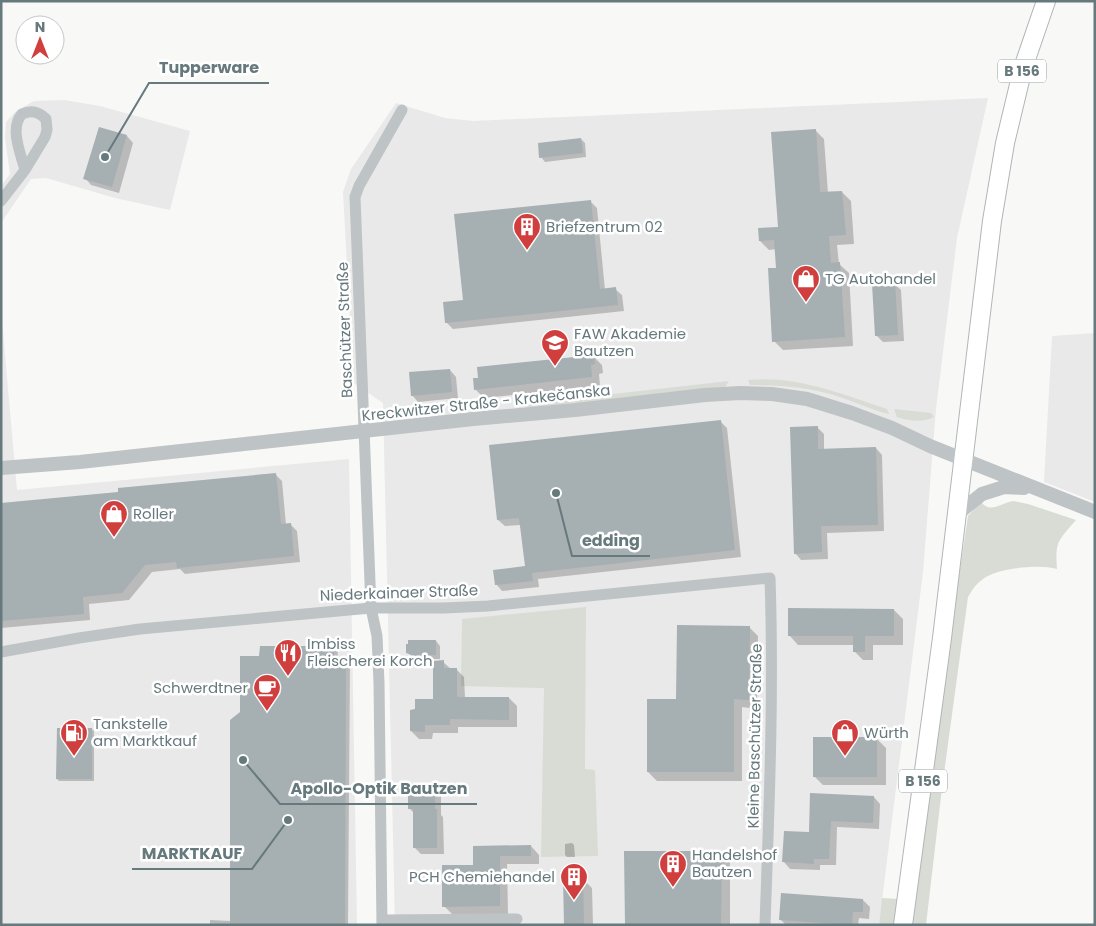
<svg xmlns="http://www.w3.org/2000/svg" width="1096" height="926" font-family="Poppins,sans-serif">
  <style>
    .built { fill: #e9e9e9 }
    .green { fill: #d9dcd5 }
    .shadow { fill: #0003 }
    .building { fill: #a6afb2 }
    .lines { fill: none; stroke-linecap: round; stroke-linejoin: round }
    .primary-casing { stroke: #b0b6b8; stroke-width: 20 }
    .minor { stroke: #bec3c5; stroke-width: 11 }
    .tertiary { stroke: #bec3c5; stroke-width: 14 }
    .primary { stroke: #fff; stroke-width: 18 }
    .labels { text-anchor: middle; stroke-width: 5; stroke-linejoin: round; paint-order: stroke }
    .shield { fill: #fff; stroke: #94a1a4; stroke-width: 1 }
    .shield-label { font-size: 14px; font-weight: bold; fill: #66797d }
    .poi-label { font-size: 15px; fill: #66797d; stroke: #fff; text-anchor: start }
    .street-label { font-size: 15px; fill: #66797d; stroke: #fff }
    .leader { fill: none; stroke: #66797d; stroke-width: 2 }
    .callout-dot { fill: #66797d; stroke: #fff; stroke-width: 2 }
    .callout-label { font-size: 16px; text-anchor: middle; font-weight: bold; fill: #66797d; stroke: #fff; stroke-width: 5; stroke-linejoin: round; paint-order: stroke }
  </style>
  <rect width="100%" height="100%" fill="#f8f8f6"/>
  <!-- built -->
  <path class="built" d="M988 98 957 238 936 409 923 572 879 925H395L383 403 345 377V351L350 322 343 192 351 169 396 103 445 118 473 121Z
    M64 100 100 106 190 131 170 210 115 198 46 178 31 179 1 223V186L10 174 5 138 6 122 16 111 34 101Z
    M1 309 17 490 349 459 357 925H1Z
    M1095 333V502L1044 482 1052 336Z"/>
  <!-- green -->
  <path class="green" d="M748 380C796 375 842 394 887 409L889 414C871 410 853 401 834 395 807 387 779 385 750 385Z
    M729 381 725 387 534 407H513L515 405Z
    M894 409 931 413 934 417C921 423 910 421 897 417Z
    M1013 501 1028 504 1076 520C1058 541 1055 541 1057 569 1039 564 998 568 983 579 976 584 972 590 968 597L942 788 926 925H910L942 688 968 516 981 502C990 514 1001 503 1013 501Z
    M586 607 585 769 595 770 598 856 541 857 544 688 461 686 462 619Z
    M882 898 899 899 896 925H879Z"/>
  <!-- shadow -->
  <path class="shadow" d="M99 128 127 136 133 143 119 193 91 185 85 178Z
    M815 130 824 139 828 193 842 192 851 201 854 244 837 245 839 264 849 273 853 346 783 350 774 341 777 269 776 249 769 250 760 241 779 228Z
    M581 139 585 143 586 157 545 162 541 157Z
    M590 201 597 208 605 290 615 289 622 295 624 311 453 329 446 322 464 301Z
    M895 284 901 290 904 341 883 342 876 335Z
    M593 356 602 365 603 373 599 374 600 386 484 398 475 389Z
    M450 370 456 377 458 398 418 402 412 395Z
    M720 421 727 428 741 557 538 579 539 587 502 591 496 584 526 567 521 525 505 526 498 520 490 446Z
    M817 427 824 434V450L876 448 882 455 884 531 827 533 828 559 801 560 795 553Z
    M276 475 282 481 286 525 290 524 297 531 300 562 185 574 180 569 152 572 129 600 89 604 90 620 1 628V505L120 494Z
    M894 610 903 619V645H873V660H863L855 652V645H798L790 636Z
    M749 627 758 636 757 709 742 707V781H657L648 772 678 700Z
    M436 641 440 646V659H418L412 657 408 653Z
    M333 648 338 652 337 660H346L350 664 348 925H210V920L231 921 241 713 261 657Z
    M443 662 451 669H456L464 677 465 698H509L517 706V727H458V733H433L432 739H419L411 731 434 700Z
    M92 729 94 731V781H59L57 779Z
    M877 739 886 748V785H823L814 776Z
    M434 784 441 791V815L443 817 444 854H421L414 847V813L410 809Z
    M811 794 874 797 880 804 879 829 837 827 836 865H820V870L790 869 784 862 810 834Z
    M572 843 574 845 575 857H567L565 855V844Z
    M531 846 539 855V864H507L508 914H452L444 906 474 866V847Z
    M721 852 730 861V925H626Z
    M583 879 592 888 593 925H565Z
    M863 900 870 907 869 919 859 918 858 925H786L780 919Z"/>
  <!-- building -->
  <path class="building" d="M99 127 127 135 112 187 83 179Z
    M816 129 820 192 842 191 846 235 829 236 831 263 840 262 845 337 772 342 768 268H776L774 240 759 241 758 228 778 227 771 132Z
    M581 138 583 153 539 158 538 143Z
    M591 200 600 289 616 287 618 305 445 323 443 302 463 300 454 214Z
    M895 282 898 335 875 336 872 284Z
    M594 355 595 364 591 365 592 377 474 390 473 378H478L477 367Z
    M450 369 452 392 411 396 409 372Z
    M721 420 735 550 532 573 533 581 495 585 493 570 525 566 519 518 497 520 489 445Z
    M818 426V449L876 447 878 525 821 526 822 552 794 554 790 427Z
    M276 473 281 524 291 523 294 556 177 568 176 562 145 565 122 593 83 597 84 614 1 621V503L118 492V488Z
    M788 608 894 609V636H865V652H853V636H788Z
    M677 625 750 626 749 700 734 699V772H647V699H676Z
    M408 640H436V655H413L406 653V644H408Z
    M260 646H334V659H346L345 925H230V720L240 712V656H259Z
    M444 660V668H457V697H509V720L450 719V725H425V732L410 731V710L415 709V699H433V661Z
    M57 728H92V779H56Z
    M813 737H877V777H813Z
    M408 783H435V809H437V848H413V809H408Z
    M810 793 874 796 873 823 831 821 829 859H814V864L782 862 784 831 809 832Z
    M531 845V856H500V906L442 907V865H473V846Z
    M624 851H722L721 925H625Z
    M563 878H583L584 925H564Z
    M781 893 863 899V912H853L852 925 779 920Z"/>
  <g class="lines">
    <defs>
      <path id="primary" d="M903 925 942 638 992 221 1005 143 1023 68 1046 1"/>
    </defs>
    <!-- primary casing -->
    <use href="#primary" class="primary-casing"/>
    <!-- minor -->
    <path class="minor" d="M1 201 25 170 45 137 47 130 46 119C38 111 31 110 22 114 9 128 21 154 25 170
      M1 652 79 638 140 629 371 608H444L488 606 770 578C774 694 769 809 765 925
      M382 920 517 919
      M382 925 379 683 377 636 371 608 355 197 359 186 402 110"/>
    <!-- tertiary -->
    <path class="tertiary" d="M1 468 80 462 473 419 575 410 705 395 740 393 772 394 807 399 852 413 892 428 930 446 1095 512
      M956 515 982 494 1004 487 1024 488"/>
    <!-- primary -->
    <use href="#primary" class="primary"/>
  </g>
  <!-- icons -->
  <defs>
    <symbol id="building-pin" viewBox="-11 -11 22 30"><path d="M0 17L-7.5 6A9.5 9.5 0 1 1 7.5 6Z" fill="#d03e3e" stroke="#fff"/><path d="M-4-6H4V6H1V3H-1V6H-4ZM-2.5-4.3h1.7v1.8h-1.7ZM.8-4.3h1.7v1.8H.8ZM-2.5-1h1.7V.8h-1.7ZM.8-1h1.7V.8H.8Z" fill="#fff"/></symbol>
    <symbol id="shop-pin" viewBox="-11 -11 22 30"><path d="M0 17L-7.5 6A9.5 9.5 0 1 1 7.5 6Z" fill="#d03e3e" stroke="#fff"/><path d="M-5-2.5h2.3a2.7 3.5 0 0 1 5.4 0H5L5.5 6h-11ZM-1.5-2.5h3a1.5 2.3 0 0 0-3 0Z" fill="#fff"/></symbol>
    <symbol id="school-pin" viewBox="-11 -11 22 30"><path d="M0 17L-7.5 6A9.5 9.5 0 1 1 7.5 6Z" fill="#d03e3e" stroke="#fff"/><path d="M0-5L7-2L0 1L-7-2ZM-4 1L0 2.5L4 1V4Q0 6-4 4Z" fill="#fff"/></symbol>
    <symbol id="restaurant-pin" viewBox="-11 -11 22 30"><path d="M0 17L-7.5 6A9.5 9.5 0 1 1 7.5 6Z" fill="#d03e3e" stroke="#fff"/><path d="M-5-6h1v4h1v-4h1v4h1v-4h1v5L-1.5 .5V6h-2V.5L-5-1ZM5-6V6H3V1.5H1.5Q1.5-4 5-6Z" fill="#fff"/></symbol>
    <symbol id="cafe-pin" viewBox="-11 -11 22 30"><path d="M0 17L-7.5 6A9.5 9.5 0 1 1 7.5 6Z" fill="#d03e3e" stroke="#fff"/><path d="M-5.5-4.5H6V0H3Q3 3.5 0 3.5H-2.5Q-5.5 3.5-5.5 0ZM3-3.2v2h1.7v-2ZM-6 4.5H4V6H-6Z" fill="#fff"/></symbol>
    <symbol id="fuel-pin" viewBox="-11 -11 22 30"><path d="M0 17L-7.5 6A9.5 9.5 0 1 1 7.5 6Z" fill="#d03e3e" stroke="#fff"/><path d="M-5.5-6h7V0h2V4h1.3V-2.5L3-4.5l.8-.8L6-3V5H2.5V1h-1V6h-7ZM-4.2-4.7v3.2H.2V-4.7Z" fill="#fff"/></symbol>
  </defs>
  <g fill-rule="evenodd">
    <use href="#building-pin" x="511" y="211" width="32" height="43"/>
    <use href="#shop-pin" x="790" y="263" width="32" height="43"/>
    <use href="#school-pin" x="539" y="327" width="32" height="43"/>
    <use href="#shop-pin" x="98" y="498" width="32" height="43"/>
    <use href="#restaurant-pin" x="272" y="637" width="32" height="43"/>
    <use href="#cafe-pin" x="251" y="672" width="32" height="43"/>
    <use href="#fuel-pin" x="58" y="717" width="32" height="43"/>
    <use href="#shop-pin" x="829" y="717" width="32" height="43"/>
    <use href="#building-pin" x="657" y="848" width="32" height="43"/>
    <use href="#building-pin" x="558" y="861" width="32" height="43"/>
  </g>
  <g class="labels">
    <!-- shield labels -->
    <g class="shield">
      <rect x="998" y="59.5" width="48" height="23" rx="4"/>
      <rect x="899" y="769.5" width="48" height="23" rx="4"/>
    </g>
    <g class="shield-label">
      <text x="1022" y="76">B 156</text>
      <text x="923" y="786">B 156</text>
    </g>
    <!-- poi labels -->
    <g class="poi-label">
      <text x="546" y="232">Briefzentrum 02</text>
      <text x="825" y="284">TG Autohandel</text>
      <text x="574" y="339">FAW Akademie<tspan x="574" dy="17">Bautzen</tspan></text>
      <text x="133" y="519">Roller</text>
      <text x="307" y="649">Imbiss<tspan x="307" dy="17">Fleischerei Korch</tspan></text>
      <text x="248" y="693" text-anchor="end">Schwerdtner</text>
      <text x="93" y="729">Tankstelle<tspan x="93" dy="17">am Marktkauf</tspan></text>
      <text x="864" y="738">Würth</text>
      <text x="692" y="860">Handelshof<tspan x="692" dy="17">Bautzen</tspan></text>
      <text x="555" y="882" text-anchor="end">PCH Chemiehandel</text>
    </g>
    <!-- street labels -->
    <g class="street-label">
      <text transform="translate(345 330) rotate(-92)" y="5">Baschützer Straße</text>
      <text transform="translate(486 403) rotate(-6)" y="5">Kreckwitzer Straße - Krakečanska</text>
      <text transform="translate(399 593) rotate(-2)" y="5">Niederkainaer Straße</text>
      <text transform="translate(755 736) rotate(-89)" y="5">Kleine Baschützer Straße</text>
    </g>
  </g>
  <!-- callouts -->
  <path class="leader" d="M105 157L149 83H269M556 493L572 556H650M243 760L280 804H477M288 820L252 869H132"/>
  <g class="callout-dot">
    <circle cx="105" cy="157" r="5"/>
    <circle cx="556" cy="493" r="5"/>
    <circle cx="243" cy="760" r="5"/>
    <circle cx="288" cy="820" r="5"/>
  </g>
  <g class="callout-label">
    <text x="209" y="73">Tupperware</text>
    <text x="611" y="546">edding</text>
    <text x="379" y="794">Apollo-Optik Bautzen</text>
    <text x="192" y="859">MARKTKAUF</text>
  </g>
  <!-- border -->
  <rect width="1096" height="926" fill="none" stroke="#66797d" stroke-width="5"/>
  <!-- north arrow -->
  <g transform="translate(40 40)"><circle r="24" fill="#ffffff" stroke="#c2c9cb"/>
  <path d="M0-4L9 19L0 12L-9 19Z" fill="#d03e3e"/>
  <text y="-8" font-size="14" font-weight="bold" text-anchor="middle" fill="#66797d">N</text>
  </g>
</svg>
